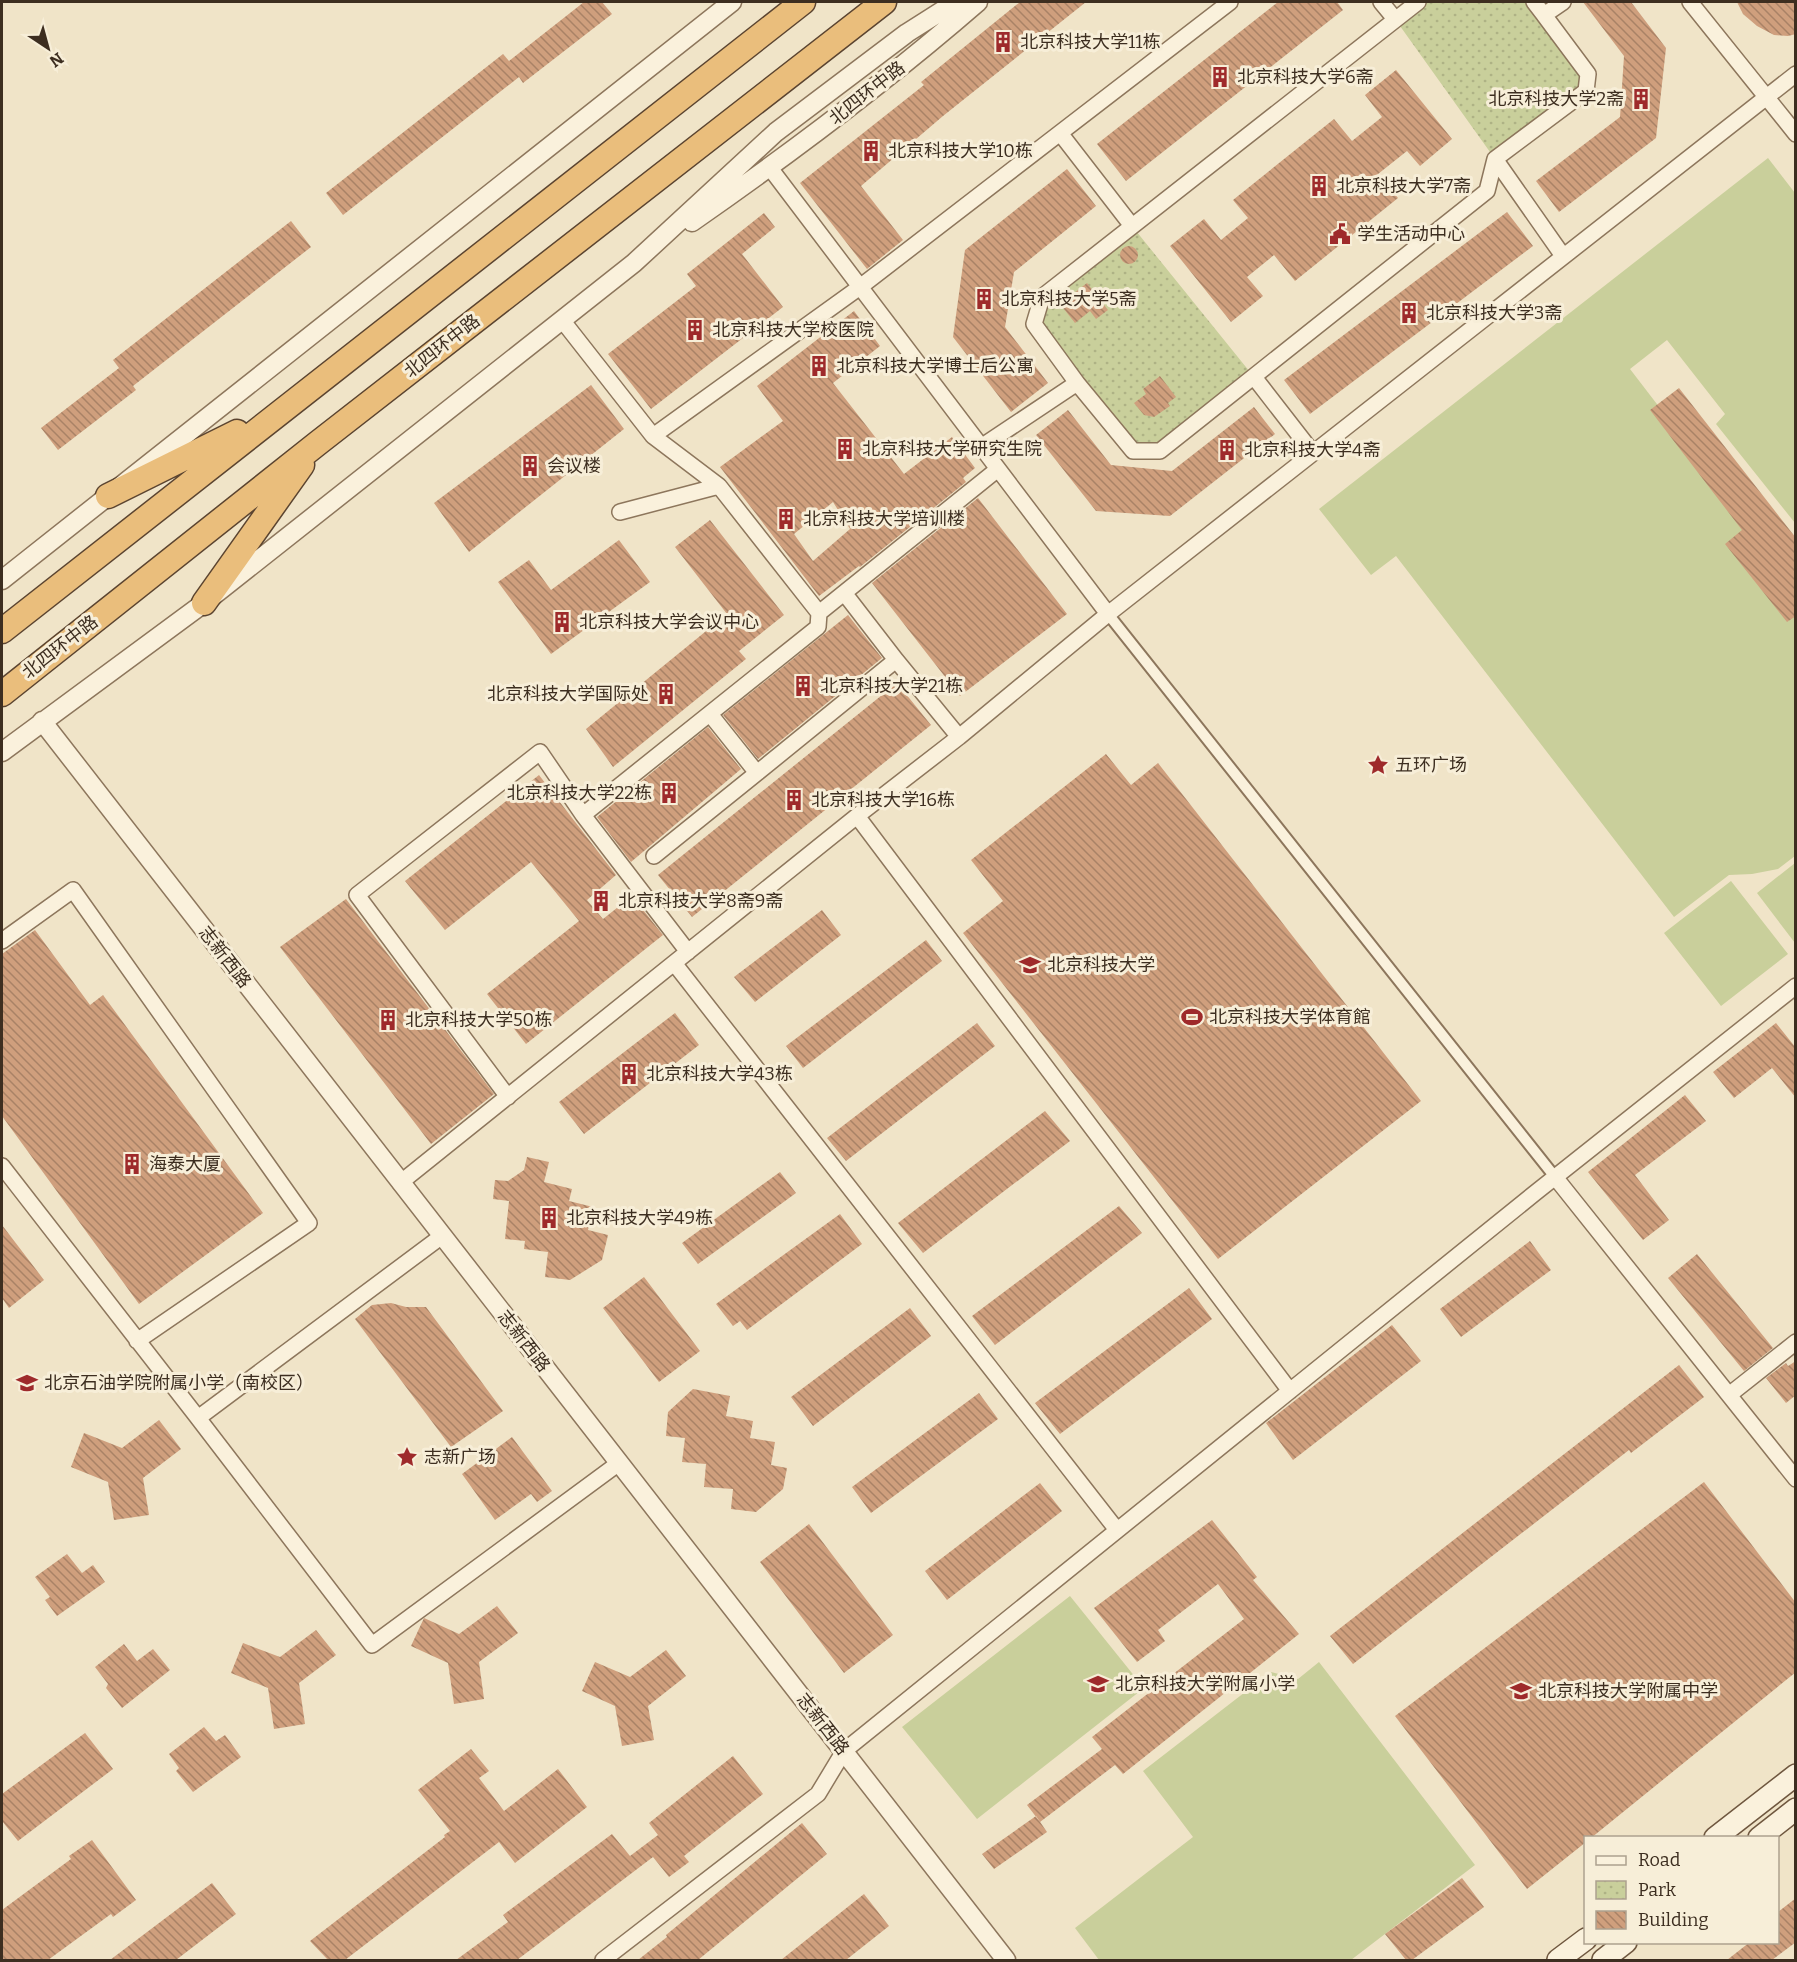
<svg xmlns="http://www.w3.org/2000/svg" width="1797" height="1962" font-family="Bitter,'Noto Sans SC',serif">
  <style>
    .green { fill: #c9cf9b }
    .park { fill: url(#park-dots) }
    .building { fill: url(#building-back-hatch); fill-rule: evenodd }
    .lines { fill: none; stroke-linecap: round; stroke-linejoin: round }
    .pedestrian-casing { stroke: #8d765c; stroke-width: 14 }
    .minor-casing { stroke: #8d765c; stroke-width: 18 }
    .tertiary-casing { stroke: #8d765c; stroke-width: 21 }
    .secondary-casing { stroke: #6f573f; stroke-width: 24 }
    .trunk-casing { stroke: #5b4430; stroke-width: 27 }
    .pedestrian { stroke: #faf1dc; stroke-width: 10 }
    .minor { stroke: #faf1dc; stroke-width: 15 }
    .tertiary { stroke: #faf1dc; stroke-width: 18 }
    .secondary { stroke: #faf1dc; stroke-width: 21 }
    .trunk { stroke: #eabe7c; stroke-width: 24 }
    .labels { text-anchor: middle; stroke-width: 6; stroke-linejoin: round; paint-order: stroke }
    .poi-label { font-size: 18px; fill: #3d2e20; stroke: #f7eed8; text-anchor: start }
    .street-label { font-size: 18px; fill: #3d2e20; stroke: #f7eed8 }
  </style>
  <defs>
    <pattern id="park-dots" width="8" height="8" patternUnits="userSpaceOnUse" patternTransform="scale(1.5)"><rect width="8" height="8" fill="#c9cf9b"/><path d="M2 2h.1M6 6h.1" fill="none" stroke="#aeb285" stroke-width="1.8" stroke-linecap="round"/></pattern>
    <pattern id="building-back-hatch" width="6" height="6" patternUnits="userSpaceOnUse" patternTransform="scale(1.5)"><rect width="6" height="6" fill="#cf9f7d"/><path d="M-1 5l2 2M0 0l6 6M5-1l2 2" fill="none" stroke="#a98266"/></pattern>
  </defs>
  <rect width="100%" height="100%" fill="#f0e4c8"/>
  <!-- green -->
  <path class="green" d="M1768 158 1795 193V523L1716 424 1725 414 1667 340 1630 369 1795 584V856L1778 869 1752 874 1729 875 1674 917 1396 556 1371 575 1319 509Z
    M1795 863V943L1757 893Z
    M1731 881 1788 954 1721 1006 1664 933Z
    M1070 1596 1144 1688 977 1819 902 1727Z
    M1319 1662 1475 1865 1351 1960H1099L1075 1928 1193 1837 1143 1771 1271 1672 1298 1679Z"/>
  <!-- park -->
  <path class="park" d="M1418 2H1535L1588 74 1586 91 1495 159 1395 19Z
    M1132 226 1254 377 1160 451H1133L1034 324 1042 297Z"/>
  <!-- building -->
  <path class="building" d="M584 2H602L612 14 523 83 519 77 343 215 326 193 503 54 509 61Z
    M1020 2H1086L943 116 861 186 903 240 867 269 800 183 924 85 921 82Z
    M1278 2H1337L1343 10 1126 181 1097 144Z
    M1583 2H1631L1666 48 1656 138 1559 212 1536 181 1620 117 1624 56Z
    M1737 2H1796V34L1788 36 1774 35 1757 26 1743 14Z
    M1396 70 1452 139 1420 166 1407 151 1378 174 1398 198 1295 281 1274 255 1247 277 1263 296 1231 322 1170 246 1204 219 1221 240 1248 218 1233 200 1334 119 1352 141 1382 117 1365 95Z
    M1067 169 1096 206 1014 272 1005 327 1048 383 1011 412 953 337 965 250Z
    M1507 212 1533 246 1310 414 1284 380Z
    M764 213 775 227 742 254 783 307 651 409 608 354 696 286 687 274Z
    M291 221 311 247 133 386 136 390 58 450 41 428 119 368 113 360Z
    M1120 255a9 9 0 1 1 18 0a9 9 0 1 1-18 0Z
    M1087 283 1108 310 1096 319 1090 311 1075 323 1060 304Z
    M854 311 880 346 833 383 904 474 952 437 975 468 963 478 966 482 860 567 859 566 819 596 720 467 783 421 757 386ZM833 502 850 529 813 561 794 534Z
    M1160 376 1176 397 1168 403 1170 406 1154 417 1144 415 1134 403 1146 394 1143 389Z
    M591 385 624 429 469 552 434 503Z
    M1679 388 1796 538V616L1787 622 1725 544 1742 530 1650 410Z
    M1254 407 1275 434 1170 516 1096 511 1036 435 1068 410 1111 465 1172 471Z
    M978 498 1067 614 960 696 872 583Z
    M710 520 784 615 739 651 746 659 613 767 586 729 727 614 675 547Z
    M619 540 650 582 551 654 498 582 529 560 551 590Z
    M848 615 882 658 758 759 723 715Z
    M897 683 931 725 692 917 658 875Z
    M708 727 741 769 631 862 597 817Z
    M1106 754 1131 785 1158 763 1421 1101 1218 1259 963 933 1003 901 971 860Z
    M539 775 616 875 587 900 603 919 632 896 663 935 526 1044 487 994 579 921 531 862 445 930 405 881Z
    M346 899 494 1094 431 1144 280 947Z
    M822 910 841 935 755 1002 734 977Z
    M35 930 90 1005 103 995 263 1213 139 1304 2 1116V954Z
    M926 940 942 961 803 1068 786 1046Z
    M675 1013 699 1045 584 1134 559 1102Z
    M977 1023 995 1046 846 1161 827 1138Z
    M1776 1023 1796 1048V1098L1772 1068 1734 1098 1713 1072Z
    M1685 1095 1706 1121 1635 1175 1669 1220 1643 1240 1588 1172Z
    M1045 1111 1070 1141 923 1253 898 1223Z
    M527 1157 549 1162 544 1182 572 1189 569 1201 593 1207 588 1230 608 1235 602 1260 570 1280 545 1277 548 1252 524 1249 525 1241 505 1239 509 1201 493 1199 495 1180 508 1181 524 1170Z
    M780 1172 796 1193 698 1264 682 1243Z
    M1119 1206 1142 1233 995 1345 972 1316Z
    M840 1214 862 1244 747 1330 740 1321 733 1326 716 1304Z
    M2 1225 44 1280 9 1308 2 1298Z
    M1530 1241 1551 1270 1461 1337 1440 1309Z
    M1697 1254 1773 1348 1744 1371 1668 1278Z
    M644 1277 700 1351 659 1382 603 1308Z
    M1189 1288 1212 1319 1060 1434 1035 1403Z
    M391 1303 406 1307H426L503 1411 451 1447 355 1319 372 1305Z
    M910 1308 931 1336 813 1426 791 1397Z
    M1392 1325 1421 1361 1293 1460 1266 1423Z
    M1796 1361V1395L1786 1403 1766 1378 1786 1363 1788 1366Z
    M1679 1365 1704 1397 1631 1453 1629 1450 1353 1664 1330 1636Z
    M693 1389 730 1396 726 1416 753 1421 750 1438 775 1442 771 1465 787 1468 783 1489 756 1512 731 1509 733 1489 704 1487 706 1464 682 1462 685 1438 666 1436 668 1412Z
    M979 1393 998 1419 871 1513 852 1487Z
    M159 1420 181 1449 143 1478 149 1515 114 1520 108 1482 71 1467 84 1433 122 1448Z
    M512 1437 552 1491 537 1502 531 1494 495 1520 462 1474Z
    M1704 1482 1796 1603V1672L1591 1838H1586V1842L1527 1889 1395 1716Z
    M1040 1483 1062 1511 947 1600 925 1571Z
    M1212 1520 1257 1577 1253 1580 1299 1634 1123 1774 1115 1765 1040 1822 1027 1805 1102 1749 1092 1737 1244 1619 1218 1584 1158 1630 1165 1641 1137 1662 1094 1608Z
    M809 1524 893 1635 844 1673 760 1562Z
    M67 1554 82 1573 93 1565 105 1582 57 1616 45 1600 50 1597 35 1577Z
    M497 1606 518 1633 479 1662 484 1699 454 1704 448 1663 411 1646 424 1618 459 1634Z
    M316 1630 336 1655 299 1683 305 1724 274 1729 268 1688 231 1673 243 1643 280 1657Z
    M124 1644 137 1661 153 1649 170 1670 122 1708 106 1688 108 1684 95 1667Z
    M666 1650 686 1676 648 1706 654 1740 622 1746 615 1706 582 1691 595 1662 630 1677Z
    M204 1727 216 1741 225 1735 241 1757 193 1792 176 1771 179 1768 169 1754Z
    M85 1733 113 1769 18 1841 2 1821V1794Z
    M471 1749 489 1771 479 1778 504 1811 558 1769 587 1807 515 1863 499 1842 345 1960H328L310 1941 445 1837 444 1835 450 1831 418 1790Z
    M733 1756 763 1794 684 1856 689 1862 669 1877 653 1857 517 1960H456L508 1922 503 1915 612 1834 630 1856 658 1835 649 1823Z
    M1036 1816 1047 1832 994 1869 982 1854Z
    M802 1823 827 1854 698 1960H638L667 1937 666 1935Z
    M92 1840 136 1900 113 1917 111 1914 48 1960H2V1910L71 1859 69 1856Z
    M1462 1878 1484 1907 1412 1960H1406L1385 1934Z
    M212 1883 236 1914 176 1960H110Z
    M864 1894 889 1926 846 1960H781Z
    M1796 1898V1942L1772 1960H1727L1750 1942H1778V1912Z"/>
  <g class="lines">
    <defs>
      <path id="pedestrian" d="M1108 614 1555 1177"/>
      <path id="minor" d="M1381 2 1395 19
        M1534 2 1544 15
        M1690 2 1796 134
        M1060 133 1132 226
        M1495 159 1563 256
        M770 168 1108 614
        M562 320 653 436 860 287 1230 2
        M1254 377 1313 453
        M1077 383 1034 324 1042 297 1418 2
        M653 436 719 486
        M981 447 1077 383 1133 451H1160L1487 191 1495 159 1586 91 1588 74 1544 15 1563 2
        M620 512 719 486 819 613
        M896 660 959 737
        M757 773 896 660 845 594
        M857 816 1290 1391
        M654 856 757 773 710 714
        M2 941 73 890 309 1223 137 1341
        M688 952 583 815 818 627 819 613 998 469
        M674 963 1117 1530
        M508 1097 357 895 540 752 583 815
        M2 1166 198 1418
        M1555 1177 1796 1479
        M400 1183 857 816 959 737 1108 614 1796 74
        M442 1236 198 1418 372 1645 619 1463
        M1729 1395 1796 1342
        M603 1960 818 1794 844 1751 1535 1193 1796 986"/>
      <path id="tertiary" d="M692 222C791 153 887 81 978 2
        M2 580 732 2
        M42 721 1006 1960
        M2 752 204 603 634 263 776 132 907 33 956 2"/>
      <path id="secondary" d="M1715 1838 1796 1775
        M1759 1838 1796 1809
        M1558 1960 1586 1939
        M1603 1960 1626 1942"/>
      <path id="trunk" d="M108 496 237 432
        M204 603 302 465
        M2 631 803 2
        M2 694 318 443 884 2"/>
    </defs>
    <!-- pedestrian casing -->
    <use href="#pedestrian" class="pedestrian-casing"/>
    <!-- minor casing -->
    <use href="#minor" class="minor-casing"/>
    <!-- tertiary casing -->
    <use href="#tertiary" class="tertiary-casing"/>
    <!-- secondary casing -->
    <use href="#secondary" class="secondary-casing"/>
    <!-- trunk casing -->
    <use href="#trunk" class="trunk-casing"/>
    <!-- pedestrian -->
    <use href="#pedestrian" class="pedestrian"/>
    <!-- minor -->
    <use href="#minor" class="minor"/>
    <!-- tertiary -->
    <use href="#tertiary" class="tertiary"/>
    <!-- secondary -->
    <use href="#secondary" class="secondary"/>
    <!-- trunk -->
    <use href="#trunk" class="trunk"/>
  </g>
  <!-- icons -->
  <defs>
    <symbol id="building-bare" viewBox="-9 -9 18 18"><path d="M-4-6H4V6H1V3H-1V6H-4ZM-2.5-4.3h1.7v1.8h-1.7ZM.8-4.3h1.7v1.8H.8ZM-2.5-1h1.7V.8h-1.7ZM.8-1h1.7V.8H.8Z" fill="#9e2a2b" stroke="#f7eed8" stroke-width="2.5" paint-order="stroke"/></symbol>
    <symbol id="civic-bare" viewBox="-9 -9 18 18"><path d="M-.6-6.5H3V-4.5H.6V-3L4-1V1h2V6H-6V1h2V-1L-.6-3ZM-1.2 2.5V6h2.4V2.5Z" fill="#9e2a2b" stroke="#f7eed8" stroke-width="2.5" paint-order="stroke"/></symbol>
    <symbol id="sight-bare" viewBox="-9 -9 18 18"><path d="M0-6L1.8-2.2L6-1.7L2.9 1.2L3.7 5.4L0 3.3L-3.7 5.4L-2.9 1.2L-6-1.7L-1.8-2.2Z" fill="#9e2a2b" stroke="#f7eed8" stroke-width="2.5" paint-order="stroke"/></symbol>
    <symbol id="university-bare" viewBox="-9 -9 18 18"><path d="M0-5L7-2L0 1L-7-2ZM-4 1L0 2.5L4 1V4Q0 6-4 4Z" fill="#9e2a2b" stroke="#f7eed8" stroke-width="2.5" paint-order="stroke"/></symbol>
    <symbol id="stadium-bare" viewBox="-9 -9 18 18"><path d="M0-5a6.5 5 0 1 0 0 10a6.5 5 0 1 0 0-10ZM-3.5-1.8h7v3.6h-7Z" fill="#9e2a2b" stroke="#f7eed8" stroke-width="2.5" paint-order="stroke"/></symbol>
    <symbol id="school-bare" viewBox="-9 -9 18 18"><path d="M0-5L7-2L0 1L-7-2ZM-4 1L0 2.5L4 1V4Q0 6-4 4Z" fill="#9e2a2b" stroke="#f7eed8" stroke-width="2.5" paint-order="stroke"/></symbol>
  </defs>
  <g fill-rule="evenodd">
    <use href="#building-bare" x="988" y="27" width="30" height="30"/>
    <use href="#building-bare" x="1205" y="62" width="30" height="30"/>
    <use href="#building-bare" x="1626" y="84" width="30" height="30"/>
    <use href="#building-bare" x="856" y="136" width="30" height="30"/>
    <use href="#building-bare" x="1304" y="171" width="30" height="30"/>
    <use href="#civic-bare" x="1325" y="219" width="30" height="30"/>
    <use href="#building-bare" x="969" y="284" width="30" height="30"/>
    <use href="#building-bare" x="1394" y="298" width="30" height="30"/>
    <use href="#building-bare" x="680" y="315" width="30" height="30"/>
    <use href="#building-bare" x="804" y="351" width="30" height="30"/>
    <use href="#building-bare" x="830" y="434" width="30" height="30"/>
    <use href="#building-bare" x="1212" y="435" width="30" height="30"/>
    <use href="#building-bare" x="515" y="451" width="30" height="30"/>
    <use href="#building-bare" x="771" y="504" width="30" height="30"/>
    <use href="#building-bare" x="547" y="607" width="30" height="30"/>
    <use href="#building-bare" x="788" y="671" width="30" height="30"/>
    <use href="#building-bare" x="651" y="679" width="30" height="30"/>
    <use href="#sight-bare" x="1363" y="750" width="30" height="30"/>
    <use href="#building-bare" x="654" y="778" width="30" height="30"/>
    <use href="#building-bare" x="779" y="785" width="30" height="30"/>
    <use href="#building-bare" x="586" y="886" width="30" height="30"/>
    <use href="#university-bare" x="1015" y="950" width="30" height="30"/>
    <use href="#stadium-bare" x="1177" y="1002" width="30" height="30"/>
    <use href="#building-bare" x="373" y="1005" width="30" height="30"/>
    <use href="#building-bare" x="614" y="1059" width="30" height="30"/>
    <use href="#building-bare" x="117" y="1149" width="30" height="30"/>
    <use href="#building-bare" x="534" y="1203" width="30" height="30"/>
    <use href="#school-bare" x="12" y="1368" width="30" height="30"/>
    <use href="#sight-bare" x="392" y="1442" width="30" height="30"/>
    <use href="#school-bare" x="1083" y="1669" width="30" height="30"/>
    <use href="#school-bare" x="1506" y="1676" width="30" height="30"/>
  </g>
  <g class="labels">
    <!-- poi labels -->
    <g class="poi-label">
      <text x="1020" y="48">北京科技大学11栋</text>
      <text x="1237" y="83">北京科技大学6斋</text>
      <text x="1624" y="105" text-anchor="end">北京科技大学2斋</text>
      <text x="888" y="157">北京科技大学10栋</text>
      <text x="1336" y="192">北京科技大学7斋</text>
      <text x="1357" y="240">学生活动中心</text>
      <text x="1001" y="305">北京科技大学5斋</text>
      <text x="1426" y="319">北京科技大学3斋</text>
      <text x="712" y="336">北京科技大学校医院</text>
      <text x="836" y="372">北京科技大学博士后公寓</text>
      <text x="862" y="455">北京科技大学研究生院</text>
      <text x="1244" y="456">北京科技大学4斋</text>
      <text x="547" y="472">会议楼</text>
      <text x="803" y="525">北京科技大学培训楼</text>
      <text x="579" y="628">北京科技大学会议中心</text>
      <text x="820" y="692">北京科技大学21栋</text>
      <text x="649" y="700" text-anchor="end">北京科技大学国际处</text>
      <text x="1395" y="771">五环广场</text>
      <text x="652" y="799" text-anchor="end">北京科技大学22栋</text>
      <text x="811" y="806">北京科技大学16栋</text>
      <text x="618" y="907">北京科技大学8斋9斋</text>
      <text x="1047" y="971">北京科技大学</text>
      <text x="1209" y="1023">北京科技大学体育館</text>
      <text x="405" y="1026">北京科技大学50栋</text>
      <text x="646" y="1080">北京科技大学43栋</text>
      <text x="149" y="1170">海泰大厦</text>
      <text x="566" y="1224">北京科技大学49栋</text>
      <text x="44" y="1389">北京石油学院附属小学（南校区）</text>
      <text x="424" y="1463">志新广场</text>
      <text x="1115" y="1690">北京科技大学附属小学</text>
      <text x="1538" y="1697">北京科技大学附属中学</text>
    </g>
    <!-- street labels -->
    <g class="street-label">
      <text transform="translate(867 93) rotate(-38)" y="6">北四环中路</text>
      <text transform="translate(442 346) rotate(-38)" y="6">北四环中路</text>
      <text transform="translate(60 647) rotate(-38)" y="6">北四环中路</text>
      <text transform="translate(225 957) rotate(52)" y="6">志新西路</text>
      <text transform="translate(524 1341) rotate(52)" y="6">志新西路</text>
      <text transform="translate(823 1724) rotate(52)" y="6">志新西路</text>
    </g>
  </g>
  <!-- border -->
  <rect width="1797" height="1962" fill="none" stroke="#3d2e20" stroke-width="6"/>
  <!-- legend -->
  <rect x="1584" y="1836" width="195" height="108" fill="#f7eed8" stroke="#ada18e" stroke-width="1.5"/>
  <rect x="1596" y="1856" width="30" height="9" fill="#faf1dc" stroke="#ada18e" stroke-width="1.5"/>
  <text x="1638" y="1866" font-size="18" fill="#3d2e20">Road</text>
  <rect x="1596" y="1881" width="30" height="18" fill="url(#park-dots)" stroke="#ada18e" stroke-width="1.5"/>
  <text x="1638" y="1896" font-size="18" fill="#3d2e20">Park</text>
  <rect x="1596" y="1911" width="30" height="18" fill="url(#building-back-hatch)" stroke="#ada18e" stroke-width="1.5"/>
  <text x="1638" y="1926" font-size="18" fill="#3d2e20">Building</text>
  <!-- north arrow -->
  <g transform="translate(48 48) rotate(144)" stroke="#f7eed8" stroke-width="4.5" paint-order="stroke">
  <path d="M0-4.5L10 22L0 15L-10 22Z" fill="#3d2e20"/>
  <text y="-9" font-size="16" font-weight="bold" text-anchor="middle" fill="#3d2e20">N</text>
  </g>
</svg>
